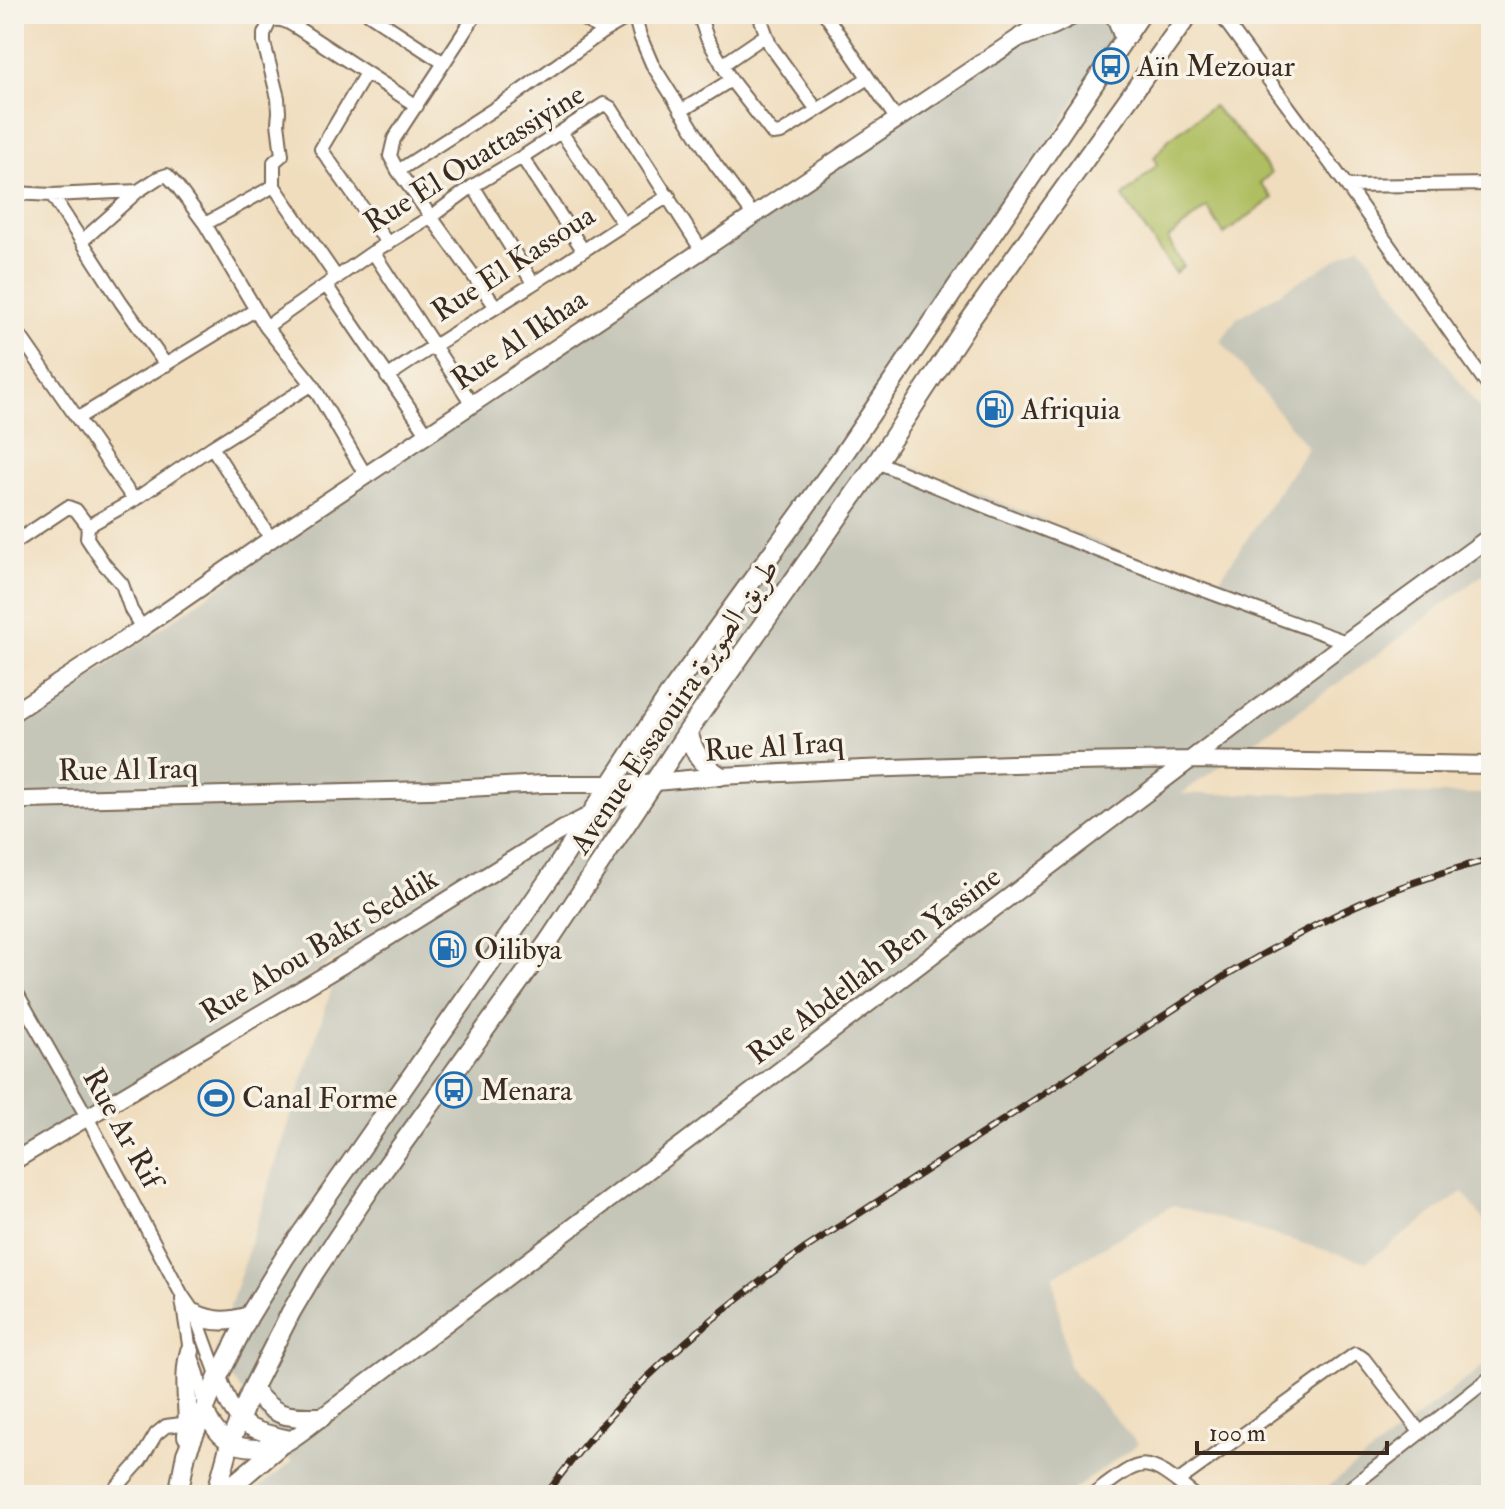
<svg xmlns="http://www.w3.org/2000/svg" width="1505" height="1509" font-family="'IM FELL Double Pica',Amiri,serif">
  <style>
    .industrial { fill: #c5c5b8 }
    .green { fill: #afbe60; stroke: #75743f; stroke-width: 2 }
    .lines { fill: none; stroke-linecap: round; stroke-linejoin: round }
    .street-casing { stroke: #7a6956; stroke-width: 16 }
    .secondary-casing { stroke: #7a6956; stroke-width: 20 }
    .primary-casing { stroke: #7a6956; stroke-width: 22 }
    .street { stroke: #fff; stroke-width: 12 }
    .secondary { stroke: #fff; stroke-width: 16 }
    .primary { stroke: #fff; stroke-width: 18 }
    .rail-casing { stroke: #3b2a1e; stroke-width: 7 }
    .rail { stroke: #f7f3e8; stroke-width: 4; stroke-dasharray: 12; stroke-linecap: butt }
    .labels { text-anchor: middle; stroke-width: 7; stroke-linejoin: round; paint-order: stroke }
    .poi-label { font-size: 30px; fill: #3b2a1e; stroke: #f7f3e8; text-anchor: start }
    .street-label { font-size: 30px; fill: #3b2a1e; stroke: #f7f3e8 }
  </style>
  <rect width="100%" height="100%" fill="#f7f3e8"/>
  <filter id="ink" filterUnits="userSpaceOnUse"><feTurbulence type="fractalNoise" baseFrequency=".0125" numOctaves="2"/><feDisplacementMap in="SourceGraphic" scale="16" xChannelSelector="R" yChannelSelector="G"/><feConvolveMatrix kernelMatrix="1 2 1 2 8 2 1 2 1" color-interpolation-filters="sRGB"/></filter>
  <filter id="wash" filterUnits="userSpaceOnUse"><feTurbulence type="fractalNoise" baseFrequency=".006" numOctaves="4" result="noise"/><feDisplacementMap in="SourceGraphic" scale="32" xChannelSelector="R" yChannelSelector="G"/><feGaussianBlur stdDeviation="1.8" result="paint"/><feColorMatrix in="noise" values="0 0 0 0 0 0 0 0 0 0 0 0 0 0 0 0 0 1.4 0 .05"/><feComposite in="paint" operator="in"/></filter>
  <g filter="url(#wash)">
    <rect width="100%" height="100%" fill="#f0ddbd"/>
    <!-- industrial -->
    <path class="industrial" d="M1039 14H1126L1019 195 849 441 1213 589 1308 448 1221 341 1237 318 1360 245 1491 424V568L1376 656 1181 794H1491V1230L1463 1192 1366 1262 1173 1205 1053 1277 1069 1367 1138 1444 1066 1495H248L292 1462 215 1354 342 956 14 1157V731Z
      M1491 1360V1495H1324L1321 1492Z"/>
    <!-- green -->
    <path class="green" d="M1213 106 1243 137 1271 173 1260 183 1273 198 1224 234 1207 207 1168 239 1183 266 1175 273 1123 197 1157 165 1154 158 1168 140Z"/>
  </g>
  <g filter="url(#ink)">
    <g class="lines">
      <defs>
        <path id="street" d="M369 14 444 63
          M476 14 394 139 390 156 398 171 496 307
          M575 14 604 31
          M634 14 640 36 652 64 715 164 754 216
          M699 14 707 38 731 80 773 134 781 133 868 78
          M759 14 770 45 817 110
          M825 14 897 120
          M1220 14 1347 186 1491 390
          M722 65 766 35
          M366 73 321 149 388 244
          M681 111 731 80
          M561 132 623 223
          M522 157 583 250
          M398 171 511 98 604 31 633 14
          M274 186V162L282 155 278 123 279 112 278 98 264 43V34L270 21C281 17 290 23 299 29L417 106
          M274 186 337 278
          M473 186 533 283
          M1347 186 1491 184
          M14 193 52 195 138 191 158 178 167 175 177 186 205 224 266 327 312 384 366 476
          M52 195 121 302 166 365
          M205 224 274 186
          M82 241 138 191
          M373 252 472 404
          M326 285 428 435
          M14 327 134 500
          M266 327 373 252 432 216 473 186 522 157 604 104 611 108 702 251
          M387 377C433 345 481 317 528 287 575 257 621 224 669 196
          M78 418 255 310
          M212 447 271 539
          M877 462C1031 527 1188 585 1346 642
          M88 526 134 500 212 447 312 384
          M14 543 68 507 76 510 88 526 87 538 104 564 122 584 131 610 142 628
          M14 988 87 1117 182 1295 195 1314 218 1377
          M182 1299 190 1351 198 1374 204 1406
          M1177 1482 1355 1354 1360 1356 1364 1359 1420 1432
          M110 1495 140 1461 156 1434 166 1426 189 1423
          M1093 1495C1144 1456 1144 1455 1194 1495
          M1341 1495 1491 1377"/>
        <path id="secondary" d="M14 712 142 628 271 539 1029 31
          M14 802 26 800 429 790 544 784H634L720 776 863 769 1075 762 1193 760 1491 765
          M14 1161 384 940 536 845 567 827 650 785
          M218 1377C236 1425 241 1428 290 1439
          M205 1409C215 1437 231 1449 261 1448 267 1448 275 1448 280 1446 295 1439 309 1426 322 1417L1346 642 1491 536"/>
        <path id="primary" d="M1113 14 1117 19 1124 38
          M1021 37 1053 25 1075 14
          M688 731C693 753 702 764 720 776
          M195 1314C214 1323 229 1322 249 1316
          M252 1389C277 1419 286 1417 322 1417
          M187 1436C190 1408 182 1379 190 1351
          M178 1495 186 1454 218 1377 249 1316 285 1257 549 879 669 695 843 455 1141 14
          M216 1495 230 1443 252 1389 291 1312 314 1273 372 1186 548 942 688 731 877 462 968 323 1189 14
          M221 1495 278 1447"/>
      </defs>
      <!-- street casing -->
      <use href="#street" class="street-casing"/>
      <!-- secondary casing -->
      <use href="#secondary" class="secondary-casing"/>
      <!-- primary casing -->
      <use href="#primary" class="primary-casing"/>
      <!-- street -->
      <use href="#street" class="street"/>
      <!-- secondary -->
      <use href="#secondary" class="secondary"/>
      <!-- primary -->
      <use href="#primary" class="primary"/>
      <defs>
        <path id="rail" d="M546 1495C615 1397 706 1319 803 1250L1228 974C1267 952 1306 929 1346 910 1393 888 1442 872 1491 859"/>
      </defs>
      <!-- rail casing -->
      <use href="#rail" class="rail-casing"/>
      <!-- rail -->
      <use href="#rail" class="rail"/>
    </g>
  </g>
  <!-- icons -->
  <defs>
    <symbol id="bus-ring" viewBox="-11 -11 22 22"><circle r="9.5" fill="#f7f3e8" stroke="#1f6fb2" stroke-width="1.5"/><path d="M-5-6H5V4H4V6H2V4H-2V6H-4V4H-5ZM-3.5-4V0h7V-4ZM-3.5 1.2v1.5H-2V1.2ZM2 1.2v1.5H3.5V1.2Z" fill="#1f6fb2"/></symbol>
    <symbol id="fuel-ring" viewBox="-11 -11 22 22"><circle r="9.5" fill="#f7f3e8" stroke="#1f6fb2" stroke-width="1.5"/><path d="M-5.5-6h7V0h2V4h1.3V-2.5L3-4.5l.8-.8L6-3V5H2.5V1h-1V6h-7ZM-4.2-4.7v3.2H.2V-4.7Z" fill="#1f6fb2"/></symbol>
    <symbol id="stadium-ring" viewBox="-11 -11 22 22"><circle r="9.5" fill="#f7f3e8" stroke="#1f6fb2" stroke-width="1.5"/><path d="M0-5a6.5 5 0 1 0 0 10a6.5 5 0 1 0 0-10ZM-3.5-1.8h7v3.6h-7Z" fill="#1f6fb2"/></symbol>
  </defs>
  <g fill-rule="evenodd">
    <use href="#bus-ring" x="1091" y="46" width="40" height="40"/>
    <use href="#fuel-ring" x="975" y="389" width="40" height="40"/>
    <use href="#fuel-ring" x="428" y="929" width="40" height="40"/>
    <use href="#bus-ring" x="434" y="1070" width="40" height="40"/>
    <use href="#stadium-ring" x="196" y="1078" width="40" height="40"/>
  </g>
  <g class="labels">
    <!-- poi labels -->
    <g class="poi-label">
      <text x="1137" y="76">Aïn Mezouar</text>
      <text x="1021" y="419">Afriquia</text>
      <text x="474" y="959">Oilibya</text>
      <text x="480" y="1100">Menara</text>
      <text x="242" y="1108">Canal Forme</text>
    </g>
    <!-- street labels -->
    <g class="street-label">
      <text transform="translate(474 158) rotate(-32)" y="10">Rue El Ouattassiyine</text>
      <text transform="translate(513 263) rotate(-33)" y="10">Rue El Kassoua</text>
      <text transform="translate(519 339) rotate(-34)" y="10">Rue Al Ikhaa</text>
      <text transform="translate(674 706) rotate(-56)" y="10">Avenue Essaouira طريق الصويرة</text>
      <text transform="translate(774 746) rotate(-4)" y="10">Rue Al Iraq</text>
      <text transform="translate(128 769) rotate(-1)" y="10">Rue Al Iraq</text>
      <text transform="translate(319 945) rotate(-31)" y="10">Rue Abou Bakr Seddik</text>
      <text transform="translate(874 965) rotate(-37)" y="10">Rue Abdellah Ben Yassine</text>
      <text transform="translate(123 1128) rotate(61)" y="10">Rue Ar Rif</text>
    </g>
  </g>
  <!-- margin -->
  <rect width="1505" height="1509" fill="none" stroke="#f7f3e8" stroke-width="48"/>
  <!-- scale -->
  <path d="M1197 1441v12h190v-12" fill="none" stroke="#3b2a1e" stroke-width="4"/>
  <text x="1209" y="1441" font-size="24" fill="#3b2a1e" stroke="#f7f3e8" stroke-width="6" paint-order="stroke">100 m</text>
</svg>
